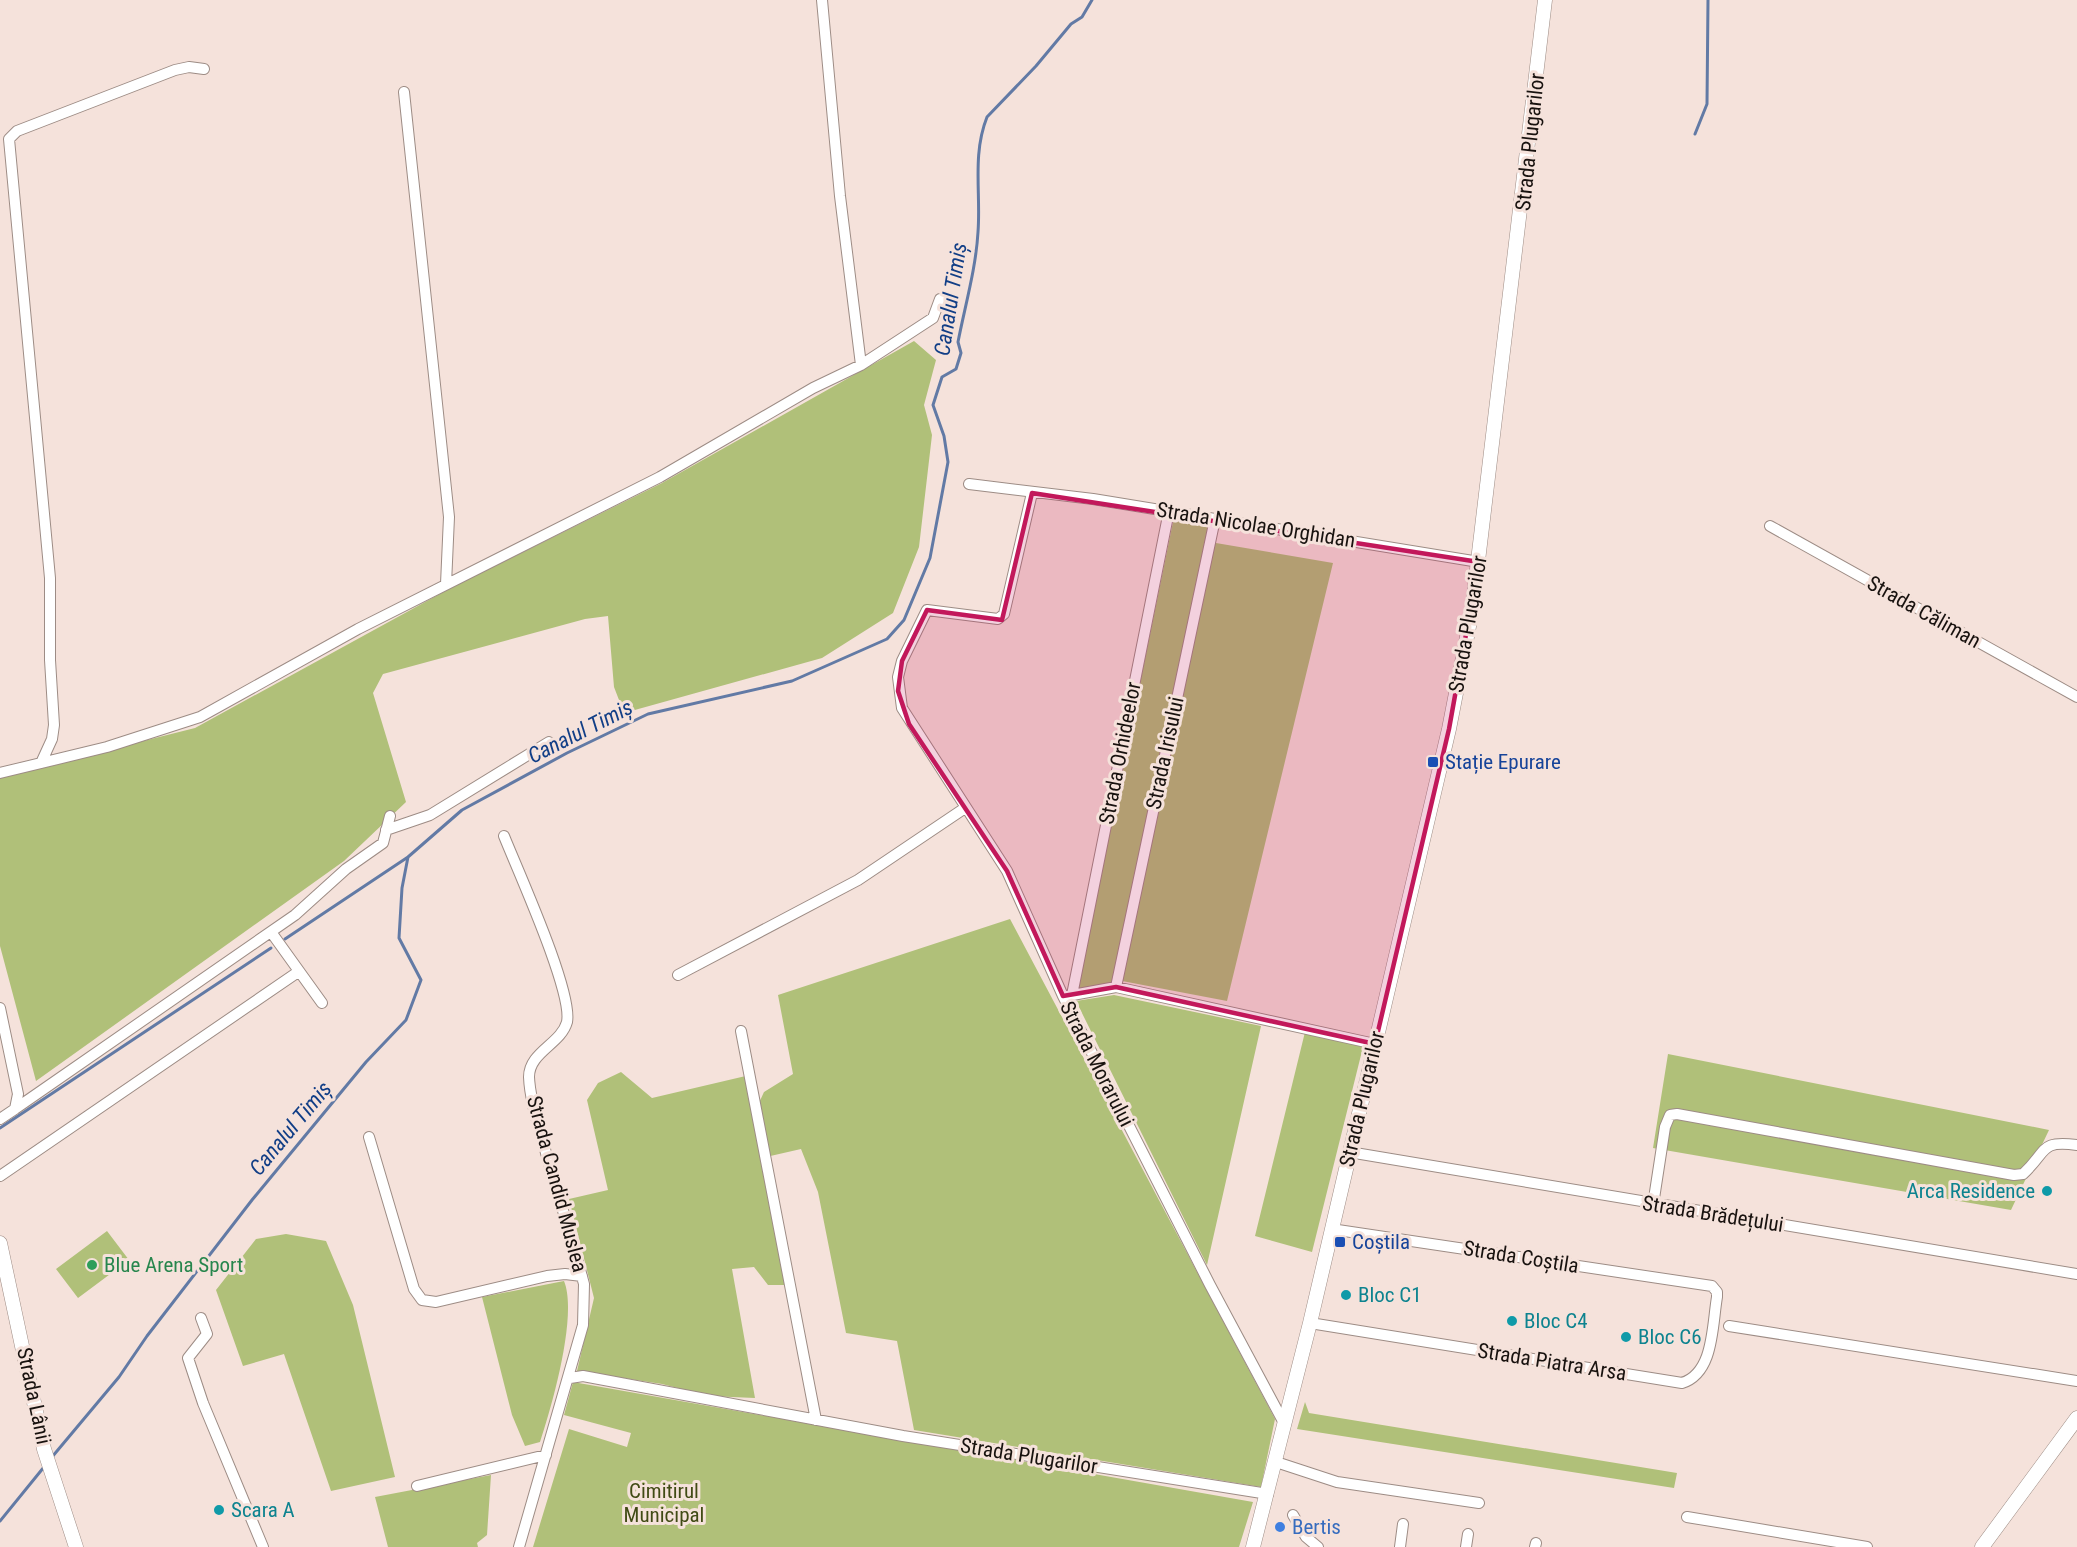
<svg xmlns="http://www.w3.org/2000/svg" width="2077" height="1547" font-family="'Roboto Condensed',sans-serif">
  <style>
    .green { fill: #b0c079 }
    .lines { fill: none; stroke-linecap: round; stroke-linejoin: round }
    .stream { stroke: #627aa5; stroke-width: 3 }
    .street-casing { stroke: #9d8c85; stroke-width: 12 }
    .secondary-casing { stroke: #9d8c85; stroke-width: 15 }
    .street { stroke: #fff; stroke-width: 10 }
    .secondary { stroke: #fff; stroke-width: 14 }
    .marked { fill: #c2185b; fill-opacity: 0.2; stroke: #c2185b; stroke-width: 4.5; stroke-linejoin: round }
    .transit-dot { fill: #1a4fb4; stroke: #f5e2db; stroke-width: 2 }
    .culture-dot { fill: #0f9aa8; stroke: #f5e2db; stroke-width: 2 }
    .leisure-dot { fill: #2e9e5b; stroke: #f5e2db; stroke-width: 2 }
    .shop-dot { fill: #3f7fe0; stroke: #f5e2db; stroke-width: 2 }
    .labels { text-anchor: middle; stroke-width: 6; stroke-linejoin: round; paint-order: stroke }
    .street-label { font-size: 21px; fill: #18120f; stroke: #f5e2db }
    .transit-label { font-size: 21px; fill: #164399; stroke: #f5e2db; text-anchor: start }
    .culture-label { font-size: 21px; fill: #0d838f; stroke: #f5e2db; text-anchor: start }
    .leisure-label { font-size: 21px; fill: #27864d; stroke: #f5e2db; text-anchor: start }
    .park-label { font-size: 21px; fill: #414b15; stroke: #f5e2db }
    .shop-label { font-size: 21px; fill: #366cbe; stroke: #f5e2db; text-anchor: start }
    .water-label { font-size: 22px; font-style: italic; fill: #113e86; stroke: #f5e2db }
  </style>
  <rect width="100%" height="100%" fill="#f5e2db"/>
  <!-- green -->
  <path class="green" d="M914 341 936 360 924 405 932 435 919 547 893 613 822 658 624 713 614 687 608 616 585 619 383 674 373 693 406 802 344 861 36 1081 0 946V777L195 728 447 590 662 483Z
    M1174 517 1210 523 1216 543 1333 563 1227 1001 1122 981 1077 991Z
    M1010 919 1275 1419 1261 1487 914 1430 897 1341 846 1333 818 1192 801 1149 766 1157 786 1285H768L754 1267 732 1269 755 1398 709 1396 662 1384 577 1371 594 1298 569 1199 608 1190 587 1100 598 1083 621 1072 652 1098 750 1075 758 1105 764 1092 793 1074 778 995Z
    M1114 995 1261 1026 1207 1265 1076 1001Z
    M1305 1032 1363 1047 1312 1252 1255 1236Z
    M1668 1054 2049 1130 2011 1210 1653 1148Z
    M107 1231 129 1260 78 1298 56 1269Z
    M286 1234 326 1241 353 1305 395 1477 331 1491 284 1354 243 1366 216 1290 256 1239Z
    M564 1281C578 1315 552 1406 540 1442L525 1446 512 1415 482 1297Z
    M573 1382 1253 1502 1239 1547H533L569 1429 627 1447 631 1433 564 1415Z
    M1305 1402 1309 1413 1677 1473 1674 1488 1297 1429Z
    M491 1475 487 1535 477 1543 478 1547H388L375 1497Z"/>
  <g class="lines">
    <!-- stream -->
    <path class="stream" d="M1695 134 1707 104 1708 0
      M285 939 408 857
      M0 1128 271 948
      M52 1457 119 1377 147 1336 252 1200 366 1062 406 1020 421 980 399 938 402 888 408 857 462 810 567 753 648 714 792 681 887 639 904 620 930 558 948 462 944 436 933 405 942 377 956 369 961 353 958 342C965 306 976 268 978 232 981 193 972 155 987 117L1036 66 1071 24 1082 17 1092 0
      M0 1521 44 1467"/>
    <defs>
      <path id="street" d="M822 0 840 196 861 365
        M404 92 449 517 446 584
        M969 484 1093 499 1479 562
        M1032 493 1004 614 998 619 927 610 902 661 898 677 902 708 1007 871 1063 996 1210 1285 1285 1425
        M1770 526 2077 697
        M41 763 52 739 54 725 50 660V578L9 139 17 131 175 70 189 67 204 69
        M0 773 107 747 200 717 358 629 660 477 813 388 861 365 933 318 940 299
        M386 830 430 815 549 742
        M504 836C518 871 573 992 567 1022 561 1044 529 1052 529 1077 530 1102 540 1129 546 1153 559 1197 572 1240 584 1284L583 1325 519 1547
        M271 932 322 1003
        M678 975 858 880 965 808
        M1116 987 1215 519
        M1072 995 1169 511
        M1067 996 1116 987 1375 1044
        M0 1008 18 1094 15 1109 0 1119
        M741 1031 816 1420
        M15 1109 295 915 346 869 383 843 390 816
        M369 1137 414 1289 422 1300 436 1302 547 1276 565 1274 582 1276
        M1349 1152 2077 1274
        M0 1176 298 972
        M1653 1205 1665 1127 1670 1115 1677 1114 2014 1175 2023 1174C2048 1151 2039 1140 2077 1145
        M201 1318 207 1334 188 1358 203 1403 263 1547
        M1310 1323 1682 1383C1714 1373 1712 1326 1717 1297V1292L1712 1286 1331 1229
        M1729 1326 2077 1381
        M570 1378 583 1376 903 1436 1268 1494
        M1276 1462 1337 1482 1479 1503
        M417 1486 546 1455
        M1293 1515 1306 1537 1318 1547
        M1687 1517 1867 1547
        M1400 1547 1403 1524
        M1466 1547 1468 1534
        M1535 1547 1536 1543"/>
      <path id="secondary" d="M0 1243 44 1449 76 1547
        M1253 1547 1310 1323 1449 729 1472 611 1545 0
        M1982 1547 2077 1418"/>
    </defs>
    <!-- street casing -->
    <use href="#street" class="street-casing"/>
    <!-- secondary casing -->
    <use href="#secondary" class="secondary-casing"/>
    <!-- street -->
    <use href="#street" class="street"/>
    <!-- secondary -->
    <use href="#secondary" class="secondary"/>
  </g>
  <!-- marked area -->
  <path class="marked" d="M1032 493 1479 562 1449 729 1375 1044 1116 987 1063 996 1007 871 909 724 898 691 902 661 927 610 1002 620Z"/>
  <!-- markers -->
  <g class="transit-dot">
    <rect x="1427" y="756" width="12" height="12" rx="3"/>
    <rect x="1334" y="1236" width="12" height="12" rx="3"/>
  </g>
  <g class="culture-dot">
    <circle cx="2047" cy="1191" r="6"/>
    <circle cx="1346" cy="1295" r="6"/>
    <circle cx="1512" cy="1321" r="6"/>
    <circle cx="1626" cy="1337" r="6"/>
    <circle cx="219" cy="1510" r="6"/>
  </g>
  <circle class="leisure-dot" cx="92" cy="1265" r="6"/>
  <circle class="shop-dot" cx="1280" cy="1527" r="6"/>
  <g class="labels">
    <!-- street labels -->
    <g class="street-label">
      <text transform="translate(1530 142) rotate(-84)" y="7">Strada Plugarilor</text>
      <text transform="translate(1256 525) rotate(9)" y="7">Strada Nicolae Orghidan</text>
      <text transform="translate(1924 612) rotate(29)" y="7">Strada Căliman</text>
      <text transform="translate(1468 624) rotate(-80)" y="7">Strada Plugarilor</text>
      <text transform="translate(1120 753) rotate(-79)" y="7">Strada Orhideelor</text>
      <text transform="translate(1165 753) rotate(-78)" y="7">Strada Irisului</text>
      <text transform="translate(1097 1064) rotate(63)" y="7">Strada Morarului</text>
      <text transform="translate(1362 1099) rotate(-77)" y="7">Strada Plugarilor</text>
      <text transform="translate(557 1184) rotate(75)" y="7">Strada Candid Muslea</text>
      <text transform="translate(1713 1214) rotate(9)" y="7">Strada Brădețului</text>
      <text transform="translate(1521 1257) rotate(9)" y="7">Strada Coștila</text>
      <text transform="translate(1552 1362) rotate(9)" y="7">Strada Piatra Arsa</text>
      <text transform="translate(34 1396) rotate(78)" y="7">Strada Lânii</text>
      <text transform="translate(1029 1456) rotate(9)" y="7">Strada Plugarilor</text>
    </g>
    <!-- transit labels -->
    <g class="transit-label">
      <text x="1445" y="769">Stație Epurare</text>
      <text x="1352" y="1249">Coștila</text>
    </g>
    <!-- culture labels -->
    <g class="culture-label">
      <text x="2035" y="1198" text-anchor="end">Arca Residence</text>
      <text x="1358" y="1302">Bloc C1</text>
      <text x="1524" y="1328">Bloc C4</text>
      <text x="1638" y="1344">Bloc C6</text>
      <text x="231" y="1517">Scara A</text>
    </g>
    <!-- leisure labels -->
    <g class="leisure-label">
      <text x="104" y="1272">Blue Arena Sport</text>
    </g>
    <!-- park labels -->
    <g class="park-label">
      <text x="664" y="1498">Cimitirul<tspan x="664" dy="24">Municipal</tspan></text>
    </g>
    <!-- shop labels -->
    <g class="shop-label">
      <text x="1292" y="1534">Bertis</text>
    </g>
    <!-- water labels -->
    <g class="water-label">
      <text transform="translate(950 299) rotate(-81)" y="8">Canalul Timiș</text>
      <text transform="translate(580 731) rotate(-27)" y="8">Canalul Timiș</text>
      <text transform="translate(290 1128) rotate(-50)" y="8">Canalul Timiș</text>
    </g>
  </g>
</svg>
